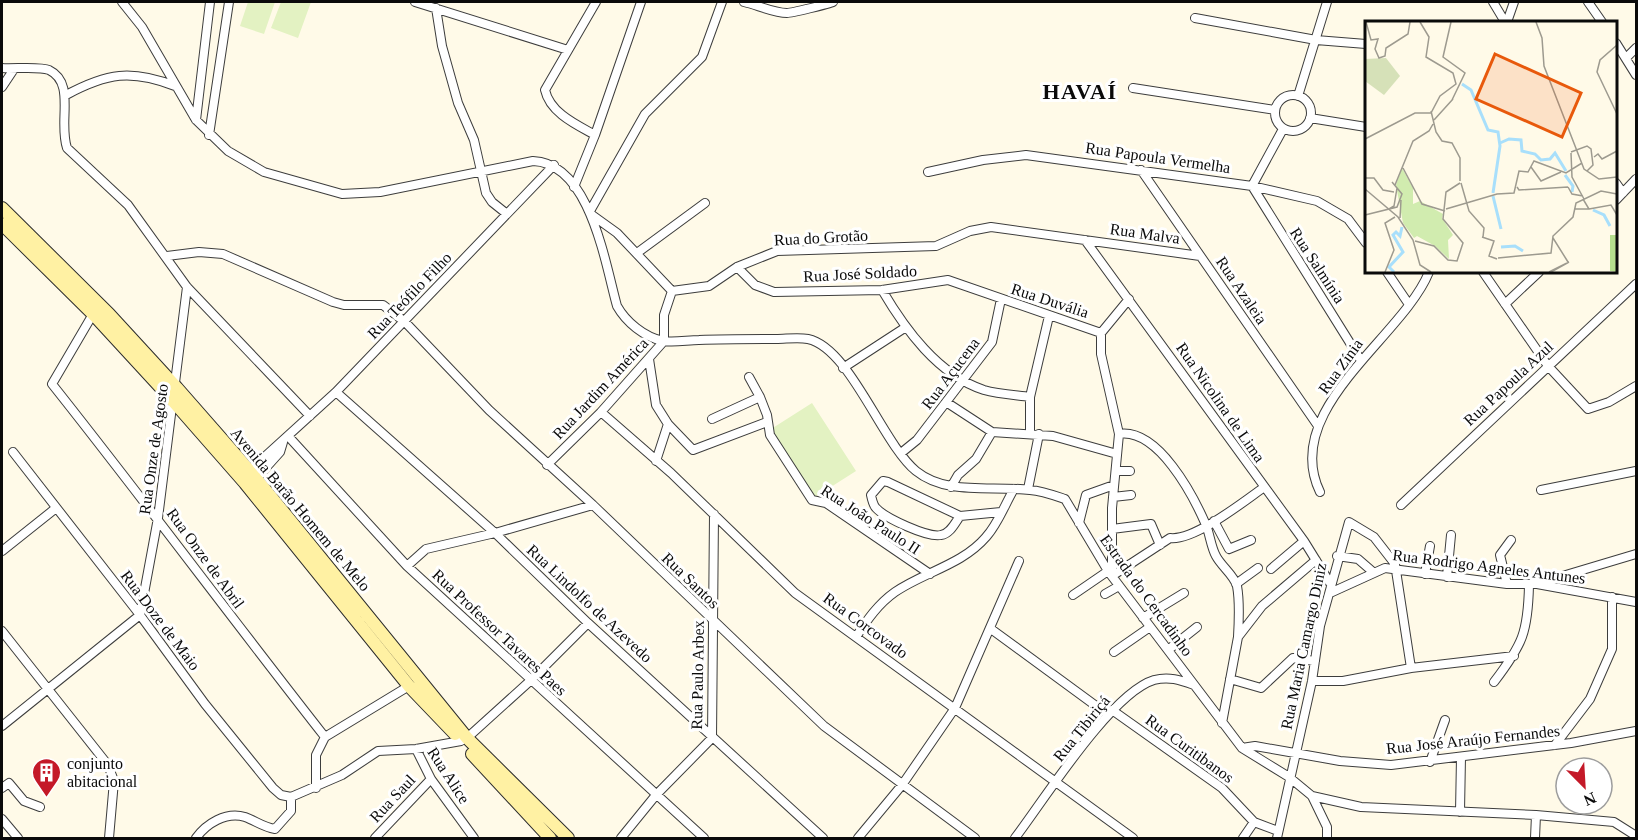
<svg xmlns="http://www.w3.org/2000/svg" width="1638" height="840" font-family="'Times New Roman',serif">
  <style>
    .pitch { fill: #e3f2c2 }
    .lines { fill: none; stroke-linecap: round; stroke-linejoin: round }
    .minor-casing { stroke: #3d3d3d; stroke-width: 10 }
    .secondary-casing { stroke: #2c2c2c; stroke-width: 14 }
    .minor { stroke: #fff; stroke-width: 8 }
    .secondary { stroke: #fff1a3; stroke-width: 12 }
    .labels { text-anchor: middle; stroke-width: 6; stroke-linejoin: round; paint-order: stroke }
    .street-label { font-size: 16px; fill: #0a0a0a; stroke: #fff }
    .poi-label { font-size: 16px; fill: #0a0a0a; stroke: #fff; text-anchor: start }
    .district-label { font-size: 22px; font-weight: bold; letter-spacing: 1.5px; fill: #0a0a0a; stroke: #fff }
    .inset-river { fill: none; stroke: #a8dffb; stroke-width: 3 }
    .inset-road { fill: none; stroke: #9d9a8f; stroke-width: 1.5 }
    .view { fill: #e8590c; fill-opacity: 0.15; stroke: #e8590c; stroke-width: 3 }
    .inset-edge { fill: none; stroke: #0a0a0a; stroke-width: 3 }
  </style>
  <rect width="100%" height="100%" fill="#fffae8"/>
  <!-- pitch -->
  <path class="pitch" d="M248 2H275L264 34 240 26Z
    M281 2H311L298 38 271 28Z
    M812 403 856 471 812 499 768 431Z"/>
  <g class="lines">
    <defs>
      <path id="minor" d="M122 2 142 27 196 120 228 151 264 172 342 194 380 192 533 161C590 163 605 263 617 306 626 322 644 337 663 341 674 343 688 340 699 340 725 339 750 339 776 339 786 339 798 337 808 339 850 348 882 443 916 471 947 496 992 485 1030 490 1042 491 1053 495 1065 499L1108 571 1242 748 1289 777 1312 796 1327 827V838
        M415 2 568 50
        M744 2C757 5 774 13 787 13 791 13 829 4 833 2
        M1493 2 1505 22
        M1588 2 1602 22
        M436 8 442 46 458 103 474 140 486 193 492 202 507 214
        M1195 18 1316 40 1366 44
        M1507 22 1514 2
        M1616 43 1636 75
        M1626 58 1636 48
        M2 68C13 69 40 66 49 70 76 83 58 121 67 148L128 205 187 287 310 416
        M2 87 14 69
        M1133 88 1275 110
        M66 95C107 73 131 69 175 86
        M1275 113a18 18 0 1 1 36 0a18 18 0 1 1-36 0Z
        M1298 96 1327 2
        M1310 118 1366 127
        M196 120 210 2
        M1283 129 1252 186 1360 359
        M209 135 229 2
        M595 135C577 125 550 113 545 90L596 2
        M1141 170 1318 426
        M928 172 983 160 1026 155 1252 186 1317 201 1348 219 1366 243
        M1616 183 1623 193
        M574 187 595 135 641 2
        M1616 200 1636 179
        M590 211 645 114 702 57 722 2
        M592 215 617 233 672 291 709 286 737 267 777 251 936 246 970 231 991 227 1200 256
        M1085 240 1304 541 1330 583
        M637 253 705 203
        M167 256 199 252 223 254 333 302 344 305H383L405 322 489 410 593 505 824 726 975 838
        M737 267 755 285 774 292 882 290 948 280 1101 333 1129 299
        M1387 272 1408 303
        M1483 272 1548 366 1588 409 1609 402 1636 386
        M882 290C905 329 938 375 984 390 998 394 1015 395 1030 397
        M1505 304 1539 272
        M93 314 52 384C145 501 233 620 325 737
        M1101 333V354L1119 434 1112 508V576
        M649 359 656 405 668 424 656 461
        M843 368 906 327
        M749 377 760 397
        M336 392 495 533 588 623 823 838
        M946 402 992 432 1053 436 1117 454
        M601 412 671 473 795 593 1133 838
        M712 419 760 397 767 415 770 435 812 500 826 503 930 574
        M668 424 693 450 767 422
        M1030 434V397L1049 316
        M1119 434C1158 428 1193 495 1206 525 1210 535 1211 547 1216 556 1221 566 1234 575 1237 586 1240 602 1239 620 1238 637
        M288 436 407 566 704 838
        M13 452 140 615 205 704 273 788 281 795 291 797
        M901 453 917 440 992 342 1001 299
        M547 465 601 412 664 341V315L672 291
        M249 471 336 392 554 165
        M1116 471H1130
        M254 481 280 452 283 442
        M883 481 888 482 960 516C955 523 950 534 941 535 928 538 885 518 876 508 873 505 872 500 871 495Z
        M951 487 958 475 976 459 992 432
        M1028 489 1039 434
        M1541 490 1636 471
        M1320 492C1280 409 1403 337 1429 272
        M1113 497 1131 495
        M1401 505 1636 284
        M960 516 1001 512
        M1214 521 1229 549 1251 540
        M1079 523 1086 495 1114 485
        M1112 529 1151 524 1160 545
        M2 551 56 508
        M1337 556 1358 559 1373 572
        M407 566 426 549 495 533 593 505
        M1271 569 1304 541
        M1425 574 1430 546
        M1112 576 1170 538C1194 541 1243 502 1263 488
        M1447 577 1451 535
        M1539 583 1636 554
        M1236 584 1258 568
        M1507 584 1500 555 1511 540
        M1330 593 1385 568 1507 584H1537L1636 602
        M1105 594 1119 586
        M1073 595 1108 571
        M140 615 158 518 187 287
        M1143 618 1184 593
        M991 629 1107 714
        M2 631 108 765 114 781 109 838
        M856 637C867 620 878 604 895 592 924 572 962 565 986 537 998 524 1005 504 1014 489
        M1168 650 1197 627
        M1114 652 1150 627
        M1230 679 1261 688 1293 658 1315 661
        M1312 681H1343L1411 668 1514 656
        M1494 682C1523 644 1528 632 1529 585
        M1112 710 1222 788 1254 822 1278 831
        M1222 723 1238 637 1262 606 1316 560
        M2 726 140 615
        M467 738 530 681 588 623
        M1555 745 1590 699 1612 649V597
        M1242 748 1255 746 1340 761 1391 765 1571 743 1636 731
        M416 749 431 779 474 838
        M1430 762 1445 720
        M2 788 9 783 24 801 40 807
        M316 788V755L325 737 409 686
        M1312 796 1361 807 1536 815 1614 822 1636 836
        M291 797 342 775 378 751 416 749 461 741
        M1460 812 1461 757
        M2 819 18 838
        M196 838C206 824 226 811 245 817 256 821 263 827 275 829L291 811V797
        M375 838 431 779
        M621 838 656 795 712 738 714 514
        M858 838 902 785 955 708 1019 561
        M1015 838C1044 800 1111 693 1154 680 1169 676 1180 680 1194 685
        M1243 838 1254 822
        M1277 838 1312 681 1320 626 1349 522 1374 537 1395 564 1411 668
        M1535 838 1536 815"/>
      <path id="secondary" d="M2 208 109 314 177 388 255 477 467 738 568 838
        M2 224 93 314 174 402 245 483 409 686 455 734
        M472 754 550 838"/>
    </defs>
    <!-- minor casing -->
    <use href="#minor" class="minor-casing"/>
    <!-- secondary casing -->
    <use href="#secondary" class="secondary-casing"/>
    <!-- minor -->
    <use href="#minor" class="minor"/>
    <!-- secondary -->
    <use href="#secondary" class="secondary"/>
  </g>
  <!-- icons -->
  <defs>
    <symbol id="building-pin" viewBox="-11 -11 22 30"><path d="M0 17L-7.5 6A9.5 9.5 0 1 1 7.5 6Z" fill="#c41928" stroke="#fff"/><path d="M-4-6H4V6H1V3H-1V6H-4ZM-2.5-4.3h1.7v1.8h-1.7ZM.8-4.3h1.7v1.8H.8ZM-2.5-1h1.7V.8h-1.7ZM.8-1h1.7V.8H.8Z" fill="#fff"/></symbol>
  </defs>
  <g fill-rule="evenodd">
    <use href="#building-pin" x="30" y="756" width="33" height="45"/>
  </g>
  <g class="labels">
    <!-- street labels -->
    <g class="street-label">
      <text transform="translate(1158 157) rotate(8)" y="6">Rua Papoula Vermelha</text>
      <text transform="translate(1145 233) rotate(8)" y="6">Rua Malva</text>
      <text transform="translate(821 237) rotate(-3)" y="6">Rua do Grotão</text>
      <text transform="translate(1318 265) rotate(57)" y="6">Rua Salmínia</text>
      <text transform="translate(860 273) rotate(-3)" y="6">Rua José Soldado</text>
      <text transform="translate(1242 290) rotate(56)" y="6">Rua Azaleia</text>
      <text transform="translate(409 295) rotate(-46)" y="6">Rua Teófilo Filho</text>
      <text transform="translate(1050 300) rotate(18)" y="6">Rua Duvália</text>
      <text transform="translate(1340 366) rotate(-54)" y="6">Rua Zínia</text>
      <text transform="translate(950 373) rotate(-53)" y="6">Rua Açucena</text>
      <text transform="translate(1508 383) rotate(-43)" y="6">Rua Papoula Azul</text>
      <text transform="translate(600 388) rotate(-47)" y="6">Rua Jardim América</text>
      <text transform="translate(1221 402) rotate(55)" y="6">Rua Nicolina de Lima</text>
      <text transform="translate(153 449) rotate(-82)" y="6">Rua Onze de Agosto</text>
      <text transform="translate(301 509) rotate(50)" y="6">Avenida Barão Homem de Melo</text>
      <text transform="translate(871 519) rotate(33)" y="6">Rua João Paulo II</text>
      <text transform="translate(206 558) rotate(54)" y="6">Rua Onze de Abril</text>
      <text transform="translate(1489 566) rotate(7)" y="6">Rua Rodrigo Agneles Antunes</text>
      <text transform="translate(691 580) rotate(44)" y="6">Rua Santos</text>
      <text transform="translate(1147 595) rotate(54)" y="6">Estrada do Cercadinho</text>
      <text transform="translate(590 603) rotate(43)" y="6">Rua Lindolfo de Azevedo</text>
      <text transform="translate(161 620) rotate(53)" y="6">Rua Doze de Maio</text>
      <text transform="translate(866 625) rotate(36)" y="6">Rua Corcovado</text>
      <text transform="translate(500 632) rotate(43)" y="6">Rua Professor Tavares Paes</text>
      <text transform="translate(1303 646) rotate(-78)" y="6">Rua Maria Camargo Diniz</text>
      <text transform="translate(697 675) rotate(-89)" y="6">Rua Paulo Arbex</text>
      <text transform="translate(1081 728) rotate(-51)" y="6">Rua Tibiriçá</text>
      <text transform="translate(1473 739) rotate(-6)" y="6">Rua José Araújo Fernandes</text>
      <text transform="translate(1190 748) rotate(36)" y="6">Rua Curitibanos</text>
      <text transform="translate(449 775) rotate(57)" y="6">Rua Alice</text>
      <text transform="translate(392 798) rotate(-47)" y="6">Rua Saul</text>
    </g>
    <!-- poi labels -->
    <g class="poi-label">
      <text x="67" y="769">conjunto<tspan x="67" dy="18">abitacional</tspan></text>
    </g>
    <!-- district labels -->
    <g class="district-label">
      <text x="1080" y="99">HAVAÍ</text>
    </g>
  </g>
  <!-- overview -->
  <g transform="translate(1365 21)">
    <rect width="252" height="252" fill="#fffae8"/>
    <path d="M37 147 48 167V183L55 180 78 193 77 197 88 214 83 219 84 238 70 225 52 215 49 217 38 202 31 164Z" fill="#d1ecaf"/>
    <path d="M245 214H252V251L245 250Z" fill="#b5de8d"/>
    <path d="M21 37 35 55 19 74 0 60V38Z" fill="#d6e1b8"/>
    <path class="inset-river" d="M97 63 106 69 123 109 133 111 135 125 128 172M135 122 144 118 156 119 157 130 170 133 176 139 185 138 190 132 201 150M200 154 208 165 207 171M128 175 136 208M228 189 239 194 245 205M136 226 150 225 158 230M29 251 24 246 38 231 28 214 31 211 35 215 37 206"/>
    <path class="inset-road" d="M1 1 6 19 13 18 10 28 14 37 20 35 21 27 43 13 45 1M86 1 78 36 100 52 87 79M171 1 177 17 179 45 219 148 234 158 252 156M252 24 235 39 232 51 252 93M66 90 71 111 77 120 87 122 95 137V160M69 99 88 78M0 118 50 92H66L75 75 91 63 88 52 61 36 64 16 55 1M206 131 222 125 226 128 228 144 222 150M206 132 207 156 219 178M229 136 233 133 237 138 252 130M166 146 176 160 196 151M38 147 57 183 80 190M0 157H9L18 169 29 171M96 162 104 190 119 207 118 216M30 164 48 120 64 110 68 103M152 166 154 169 203 166M203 166 207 173 218 175M0 168 33 196 48 219 55 244 66 251M24 188 29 185 32 167M81 188 132 173 149 172 154 150 163 151 169 140 201 152 217 142M209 188H224L218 178M224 188 246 184 252 194M0 194 32 186 37 173 27 161M35 197 36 179M117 216 129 220 124 235 132 238M188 217 203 241M50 220 69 225 83 239 92 240 98 222 78 198 81 171 95 162M133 237 186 232 188 215 208 196 211 182 236 170 252 173M20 251 29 229 20 202 30 196M184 251 204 241 186 251"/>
    <path class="view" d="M130 33 216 72 197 116 111 78Z"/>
    <rect width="252" height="252" class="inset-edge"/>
  </g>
  <!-- border -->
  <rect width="1638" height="840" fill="none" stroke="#0a0a0a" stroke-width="6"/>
  <!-- north arrow -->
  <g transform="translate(1584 786) rotate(156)"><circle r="28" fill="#ffffff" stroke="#9d9d9d" stroke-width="1.5"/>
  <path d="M0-4.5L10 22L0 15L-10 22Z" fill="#c41928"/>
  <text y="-9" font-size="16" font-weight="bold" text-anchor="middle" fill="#0a0a0a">N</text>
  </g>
</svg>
